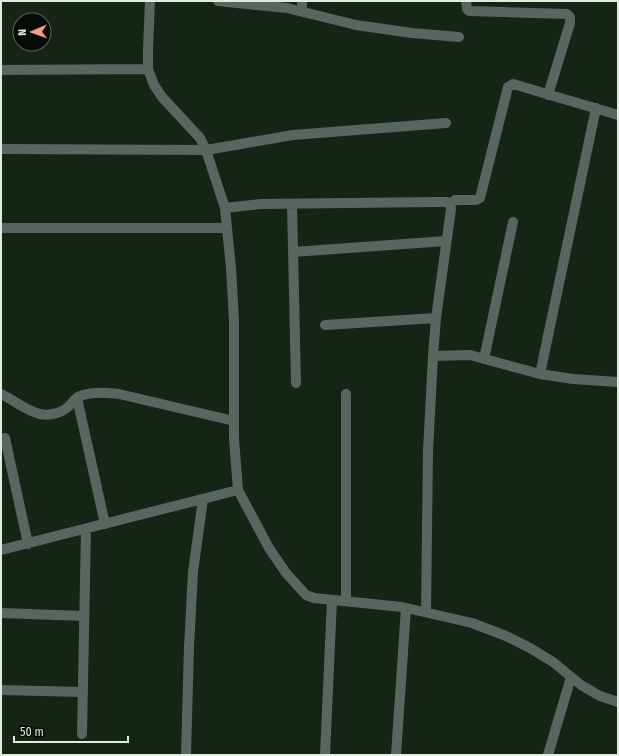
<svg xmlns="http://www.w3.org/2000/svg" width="619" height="756" font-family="'Fira Sans Condensed',sans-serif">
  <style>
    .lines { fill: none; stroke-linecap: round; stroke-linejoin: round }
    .street { stroke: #5a655f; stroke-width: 10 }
  </style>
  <rect width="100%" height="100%" fill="#152414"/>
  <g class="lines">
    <!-- street -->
    <path class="street" d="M150 1 148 49V69L154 85 162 97 200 138 206 150 225 208 231 268 234 321V439L238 490 269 548 286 573 306 595 314 598 402 607 472 623 506 636 530 648 553 662 581 685 600 696 618 702
      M218 1 287 8 356 25 412 33 459 37
      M466 1 467 9 469 11 567 14 570 17V23L548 95
      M302 11V1
      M1 70 148 69
      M1 149 206 150 293 135 446 123
      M292 204 296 383
      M450 205 455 200H476L480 198 508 87 513 84 618 115
      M225 208 261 204 436 202H447L450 205
      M1 228H227
      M293 252 446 241
      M325 325 436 318
      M433 356 470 355 540 374 573 379 618 382
      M484 359 513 222
      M540 374 596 108
      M1 394C14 400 26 411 40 414 50 416 62 413 69 406 72 403 75 399 78 397 89 391 107 393 119 394L234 421
      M346 394V601
      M77 398 105 524
      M5 438 28 544
      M1 550 238 490
      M426 612 428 451 433 356 436 318 451 209 450 205
      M1 613 84 616
      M1 690 82 692
      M82 734 86 529
      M186 755 189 647 193 572 203 499
      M325 755 332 600
      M396 755 406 608
      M548 755 571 677"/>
  </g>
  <!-- border -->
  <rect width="619" height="756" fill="none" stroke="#e0eadf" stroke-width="4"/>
  <!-- north arrow -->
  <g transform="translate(32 32) rotate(268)"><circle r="19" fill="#060c05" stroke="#5d655c"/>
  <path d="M0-3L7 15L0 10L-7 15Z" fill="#f49e89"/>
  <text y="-6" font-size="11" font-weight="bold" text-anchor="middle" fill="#e0eadf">N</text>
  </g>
  <!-- scale -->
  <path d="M14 736v6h114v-6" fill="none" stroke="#e0eadf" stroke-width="2"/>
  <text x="20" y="736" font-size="12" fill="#e0eadf" stroke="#060c05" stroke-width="3" paint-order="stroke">50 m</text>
</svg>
